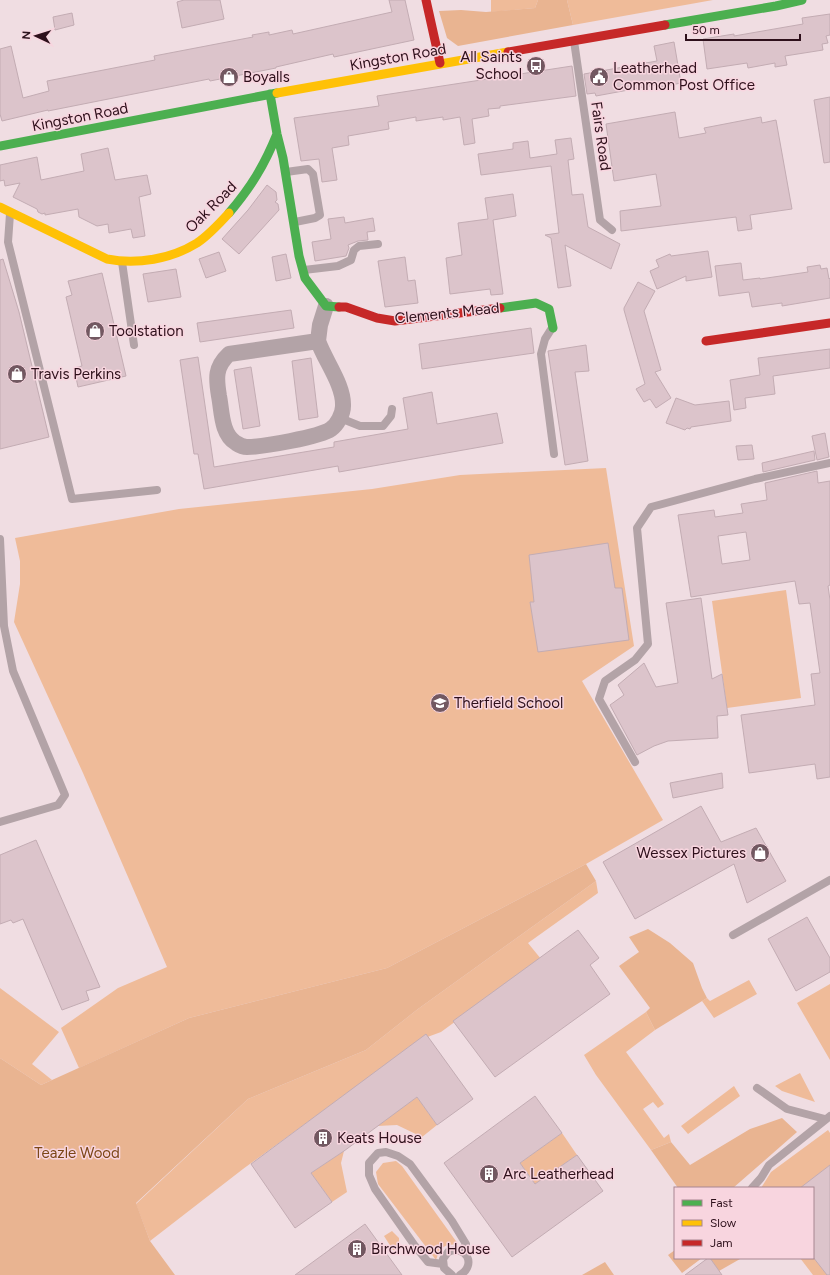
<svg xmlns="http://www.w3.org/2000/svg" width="830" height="1275" font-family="Figtree,sans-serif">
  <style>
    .green { fill: #efbb99 }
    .forest { fill: #e9b491 }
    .building { fill: #dcc4cb; stroke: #c3acb3; fill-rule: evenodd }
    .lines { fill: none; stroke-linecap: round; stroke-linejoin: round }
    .lane { stroke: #b3a3a7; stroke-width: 8 }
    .street { stroke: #b3a3a7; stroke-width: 16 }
    .fast { stroke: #4caf50; stroke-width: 9 }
    .slow { stroke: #ffc107; stroke-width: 9 }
    .jam { stroke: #c62828; stroke-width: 9 }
    .labels { text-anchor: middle; stroke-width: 3; stroke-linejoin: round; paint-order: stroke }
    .street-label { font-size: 15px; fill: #2e101b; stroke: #f8d5df }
    .poi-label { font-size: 15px; fill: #2e101b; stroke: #f8d5df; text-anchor: start }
    .park-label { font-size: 15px; fill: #7c4716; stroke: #f8d5df }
  </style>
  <rect width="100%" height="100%" fill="#f0dde2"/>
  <!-- green -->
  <path class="green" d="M491 0H538L535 8 491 12Z
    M567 0H713L573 25Z
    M606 468 634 646 582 681 663 820 586 864 387 968 189 1018 79 1068 61 1028 118 988 167 967 83 773 14 622 20 584V561L15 538 179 509 372 489 460 475Z
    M786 590 801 698 727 708 712 601Z
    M596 881 598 893 528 943 541 959 441 1032 422 1039 243 1169 150 1241 136 1204 248 1099 366 1050 418 1009Z
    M749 980 757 994 714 1018 702 1001 707 998 710 1001Z
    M830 984V1060L797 1003Z
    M0 988 59 1032 32 1064 52 1080 41 1085 0 1058Z
    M646 1012 655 1030 626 1052 664 1104 658 1108 653 1102 643 1109 664 1138 669 1134 671 1142 651 1150 596 1075 584 1055Z
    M800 1073 815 1102 782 1091 775 1086Z
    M734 1086 740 1096 688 1134 681 1126Z
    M417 1097 437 1125 422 1137 397 1125 377 1126Z
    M828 1130 830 1133V1275H813L800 1258H813V1188H761L771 1172Z
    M562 1133 577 1155 535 1184 520 1163Z
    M344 1151 341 1163 347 1192 332 1202 311 1173Z
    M396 1161 402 1166 458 1244C443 1245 441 1246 436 1260L378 1184 376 1172 383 1163Z
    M392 1231 399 1238V1247L396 1251 393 1250 384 1236Z"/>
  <!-- forest -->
  <path class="forest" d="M538 0H567L573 25 458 46 447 38 439 11 461 10 486 12 535 8Z
    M586 864 596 881 418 1009 366 1050 248 1099 136 1203 150 1241 175 1275H0V1058L41 1085 189 1018 387 968Z
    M648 929 670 943 693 963 702 988 707 998 655 1030 646 1012 650 1008 619 966 639 952 629 937Z
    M782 1118 797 1132 733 1188H678L651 1150 671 1142 690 1165 750 1129Z
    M675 1250V1258H702L682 1273 668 1255Z
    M708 1258H739L740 1259 719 1271Z
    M605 1262 614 1275H582Z"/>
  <!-- building -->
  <path class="building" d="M184 0H220L224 19 182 28 177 2Z
    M389 0H405L414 40 334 57 333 54 276 67V68L210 81 209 79 48 111V110L2 121 0 114V49L11 46 23 98 49 91 47 81 155 60 154 56 253 37 252 35 269 32V35L292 30 293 34 392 12Z
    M72 13 74 25 55 30 53 17Z
    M830 14V35L826 36 828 43 822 44 823 50 785 56 787 65 775 67V63L748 68 747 63 707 69 703 39 734 34V36L803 24 802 18Z
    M674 42 681 83 661 87V84L596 96 595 93 587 94 584 74 657 61 654 46Z
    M572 66 576 96 500 106V108L488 109 489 116 472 119 475 143 464 145 460 117 443 120V117L416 121V117L388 122 389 129 348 136 349 145 332 148 337 180 322 182 319 159 301 161 294 118 379 106 377 96Z
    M830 97V162L824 163 814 100Z
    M675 112 679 138 706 133 704 128 761 117 762 123 776 120 792 209 750 215 752 229 738 231 736 217 621 231 620 211 661 206 656 174 614 181 606 124Z
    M571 138 574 159 568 160 572 195 583 194 588 227 620 244 611 269 565 245 571 286 558 288 551 238 545 235 559 233 551 166 481 175 478 154 513 149V143L528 141 530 158 557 154 555 140Z
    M108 148 115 180 147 175 151 194 139 197 145 236 133 238 131 229 109 233 108 224 97 226 79 217 78 209 45 215V213L42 214 38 212 37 209 13 197 20 183 5 186 4 180 0 181V165L37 157 41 180 84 171 81 154Z
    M267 185 276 192 277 200 275 202 278 204 279 210 239 254 222 239 248 210Z
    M513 194 516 216 493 220 503 294 491 295 490 289 450 294 446 258 462 255 458 223 488 219 485 198Z
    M344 217 345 223 373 218 375 231 367 232 368 240 358 241 348 245 349 248 346 256 315 261 312 242 331 239 328 219Z
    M708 251 712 277 686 281V276L657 289 650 271 659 267 656 260 670 254 671 256Z
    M219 252 226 271 206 278 199 259Z
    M286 254 291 278 276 281 272 257Z
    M405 257 408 281 415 280 418 303 385 307 378 261Z
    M3 259 19 312 49 437 0 449V260Z
    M741 263 743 280 760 278V279L808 272 807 267 820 265 821 269 827 268 829 279 830 278V298L782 306V303L752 307 749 292 719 296 715 266Z
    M176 269 181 297 148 302 143 274Z
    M102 273 126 376 78 387 74 368 82 366 66 297 72 295 68 281Z
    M638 282 655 291 644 311 661 370 655 372 671 398 656 408 650 399 644 402 636 389 645 384 624 310V308Z
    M291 310 294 328 200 342 197 323Z
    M531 328 534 353 422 369 419 344Z
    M586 345 589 371 575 372 588 461 565 465 548 351Z
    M830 349V368L773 376 775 394 745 398 746 408 734 410 730 380 760 375 758 358Z
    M198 357 214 467 334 447V442L408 429 403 398 432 392 437 424 497 413 503 443 339 472 338 466 204 489 198 454H194L180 360Z
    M311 358 318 417 299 420 292 361Z
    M251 367 260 426 243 429 234 370Z
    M676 398 695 405 729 401 731 421 691 427 690 429 687 428 685 430 666 423Z
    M825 433 829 457 817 460 812 436Z
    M752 445 754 459 738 460 736 446Z
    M814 451 815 460 763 472 762 463Z
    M817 471 818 483 830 481V585L828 586 830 600V777L817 779 815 764 749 773 741 715 815 705 811 674 820 673 810 603 799 604 795 581 691 597 678 515 714 510 715 517 743 513 741 504 767 500 765 483ZM746 532 750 560 722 564 718 536Z
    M608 543 615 588H622L629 640 538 652 530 602H534L529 555Z
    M701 598 712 679 722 674 728 715 717 716 718 738 668 741 654 746 637 755 610 705 624 695 618 685 644 663 656 687 678 683 666 603Z
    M722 773 723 788 673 798 670 783Z
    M701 806 721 842 756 828 786 881 747 903 734 864 635 919 603 862Z
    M36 840 100 987 86 991 89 1000 62 1010 23 919 13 923 11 920 0 924V855Z
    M807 917 830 958V972L796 991 768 939Z
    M578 930 599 958 590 965 610 994 495 1077 453 1021Z
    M426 1034 473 1099 437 1125 417 1097 344 1151 311 1173 332 1202 295 1228 251 1164Z
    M535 1096 562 1133 520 1163 535 1184 577 1155 603 1191 512 1257 444 1163Z
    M830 1165V1275H827L813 1257V1188H800Z
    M365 1224 402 1275H295Z
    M708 1258H710L722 1275H685Z"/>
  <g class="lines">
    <!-- lane -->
    <path class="lane" d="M574 41 600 220 612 230
      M286 172 308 169 313 174 320 215 315 218 295 222
      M10 214 8 242 72 499 157 490
      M122 262 134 345
      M304 270 338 266 351 260 354 250 359 246 378 244
      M552 328 545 339 541 354 554 454
      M340 418 360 426H383L391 416 392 409
      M0 539 4 626 13 671 65 795 58 805 0 822
      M635 762 599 699 605 681 635 660 648 644 637 528 651 507 755 479 830 463
      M733 935 830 880
      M757 1088 787 1109 825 1119
      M752 1188 761 1178 769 1165 830 1116
      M443 1264 428 1262 415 1246 375 1189 369 1175V1163L378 1153 386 1152 398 1156 410 1164 452 1221 466 1244 462 1252
      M452 1275 444 1268 443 1259 448 1252C466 1244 477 1265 460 1275"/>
    <!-- street -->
    <path class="street" d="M318 341C325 361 344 385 343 406 343 414 337 425 331 429 320 437 262 447 247 447 244 447 239 445 236 443 221 434 222 411 219 396 216 378 215 367 229 354L318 341 320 325 326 306"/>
    <!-- fast -->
    <path class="fast" d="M665 25 776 6 802 0
      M270 94 277 134 283 158 299 256 305 278 326 306 339 307
      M0 146 277 93
      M229 213C251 187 264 166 277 134
      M500 308 536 303 549 309 553 328"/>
    <!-- slow -->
    <path class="slow" d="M277 93 508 52
      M0 207 107 259C137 265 171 259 197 243 209 235 219 224 229 213"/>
    <!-- jam -->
    <path class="jam" d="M426 0 440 63
      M508 52 665 25
      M339 307H346L377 318 395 321 500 308
      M706 341 830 323"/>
  </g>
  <!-- icons -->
  <defs>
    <symbol id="bus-disc" viewBox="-11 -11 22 22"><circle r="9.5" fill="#725861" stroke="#f8d5df"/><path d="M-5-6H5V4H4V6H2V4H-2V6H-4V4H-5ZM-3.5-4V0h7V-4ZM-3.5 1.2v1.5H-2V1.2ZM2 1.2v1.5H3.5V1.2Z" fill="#fff"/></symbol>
    <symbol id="shop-disc" viewBox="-11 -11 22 22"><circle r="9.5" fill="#725861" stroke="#f8d5df"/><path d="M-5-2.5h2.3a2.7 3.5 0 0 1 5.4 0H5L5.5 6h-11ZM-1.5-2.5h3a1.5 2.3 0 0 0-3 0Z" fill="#fff"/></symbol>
    <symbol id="civic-disc" viewBox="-11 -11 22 22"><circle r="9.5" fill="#725861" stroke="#f8d5df"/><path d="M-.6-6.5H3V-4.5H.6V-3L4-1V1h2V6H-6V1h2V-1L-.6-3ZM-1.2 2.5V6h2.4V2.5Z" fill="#fff"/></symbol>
    <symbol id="school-disc" viewBox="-11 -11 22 22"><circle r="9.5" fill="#725861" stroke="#f8d5df"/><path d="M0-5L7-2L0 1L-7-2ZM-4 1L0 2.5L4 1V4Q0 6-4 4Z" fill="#fff"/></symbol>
    <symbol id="building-disc" viewBox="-11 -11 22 22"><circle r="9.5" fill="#725861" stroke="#f8d5df"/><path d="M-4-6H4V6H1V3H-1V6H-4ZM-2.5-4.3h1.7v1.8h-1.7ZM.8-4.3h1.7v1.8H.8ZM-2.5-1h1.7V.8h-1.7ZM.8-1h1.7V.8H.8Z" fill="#fff"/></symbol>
  </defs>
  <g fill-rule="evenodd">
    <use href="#bus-disc" x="525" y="55" width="22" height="22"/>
    <use href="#shop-disc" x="218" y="66" width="22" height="22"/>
    <use href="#civic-disc" x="588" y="66" width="22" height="22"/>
    <use href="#shop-disc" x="84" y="320" width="22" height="22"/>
    <use href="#shop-disc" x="6" y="363" width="22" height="22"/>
    <use href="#school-disc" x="429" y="692" width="22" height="22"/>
    <use href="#shop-disc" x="749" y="842" width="22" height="22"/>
    <use href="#building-disc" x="312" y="1127" width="22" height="22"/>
    <use href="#building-disc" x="478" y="1163" width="22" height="22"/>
    <use href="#building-disc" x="346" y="1238" width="22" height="22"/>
  </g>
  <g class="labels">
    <!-- street labels -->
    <g class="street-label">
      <text transform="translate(398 57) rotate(-10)" y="5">Kingston Road</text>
      <text transform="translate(80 117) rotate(-11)" y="5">Kingston Road</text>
      <text transform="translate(601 136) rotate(82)" y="5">Fairs Road</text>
      <text transform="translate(211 207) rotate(-45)" y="5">Oak Road</text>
      <text transform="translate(447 313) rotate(-6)" y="5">Clements Mead</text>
    </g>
    <!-- poi labels -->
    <g class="poi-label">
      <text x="522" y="62" text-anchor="end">All Saints<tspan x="522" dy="17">School</tspan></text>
      <text x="613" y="73">Leatherhead<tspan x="613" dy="17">Common Post Office</tspan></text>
      <text x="243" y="82">Boyalls</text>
      <text x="109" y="336">Toolstation</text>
      <text x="31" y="379">Travis Perkins</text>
      <text x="454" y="708">Therfield School</text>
      <text x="746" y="858" text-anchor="end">Wessex Pictures</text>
      <text x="337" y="1143">Keats House</text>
      <text x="503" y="1179">Arc Leatherhead</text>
      <text x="371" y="1254">Birchwood House</text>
    </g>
    <!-- park labels -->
    <g class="park-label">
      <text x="77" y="1158">Teazle Wood</text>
    </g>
  </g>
  <!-- legend -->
  <rect x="674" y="1187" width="140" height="72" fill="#f8d5df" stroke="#a78691"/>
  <rect x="682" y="1200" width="20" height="6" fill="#4caf50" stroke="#a78691"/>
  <text x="710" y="1207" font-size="12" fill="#2e101b">Fast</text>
  <rect x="682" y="1220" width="20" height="6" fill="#ffc107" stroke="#a78691"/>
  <text x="710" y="1227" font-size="12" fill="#2e101b">Slow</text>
  <rect x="682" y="1240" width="20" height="6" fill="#c62828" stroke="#a78691"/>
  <text x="710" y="1247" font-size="12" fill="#2e101b">Jam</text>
  <!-- north arrow -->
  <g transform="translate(36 36) rotate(274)" stroke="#f8d5df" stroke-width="3" paint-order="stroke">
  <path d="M0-3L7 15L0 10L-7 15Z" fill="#2e101b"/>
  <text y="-6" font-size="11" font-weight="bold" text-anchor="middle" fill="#2e101b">N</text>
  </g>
  <!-- scale -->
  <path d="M686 34v6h114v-6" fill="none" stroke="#2e101b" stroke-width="2"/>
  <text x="692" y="34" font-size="12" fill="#2e101b" stroke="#f8d5df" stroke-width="3" paint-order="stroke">50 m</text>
</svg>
